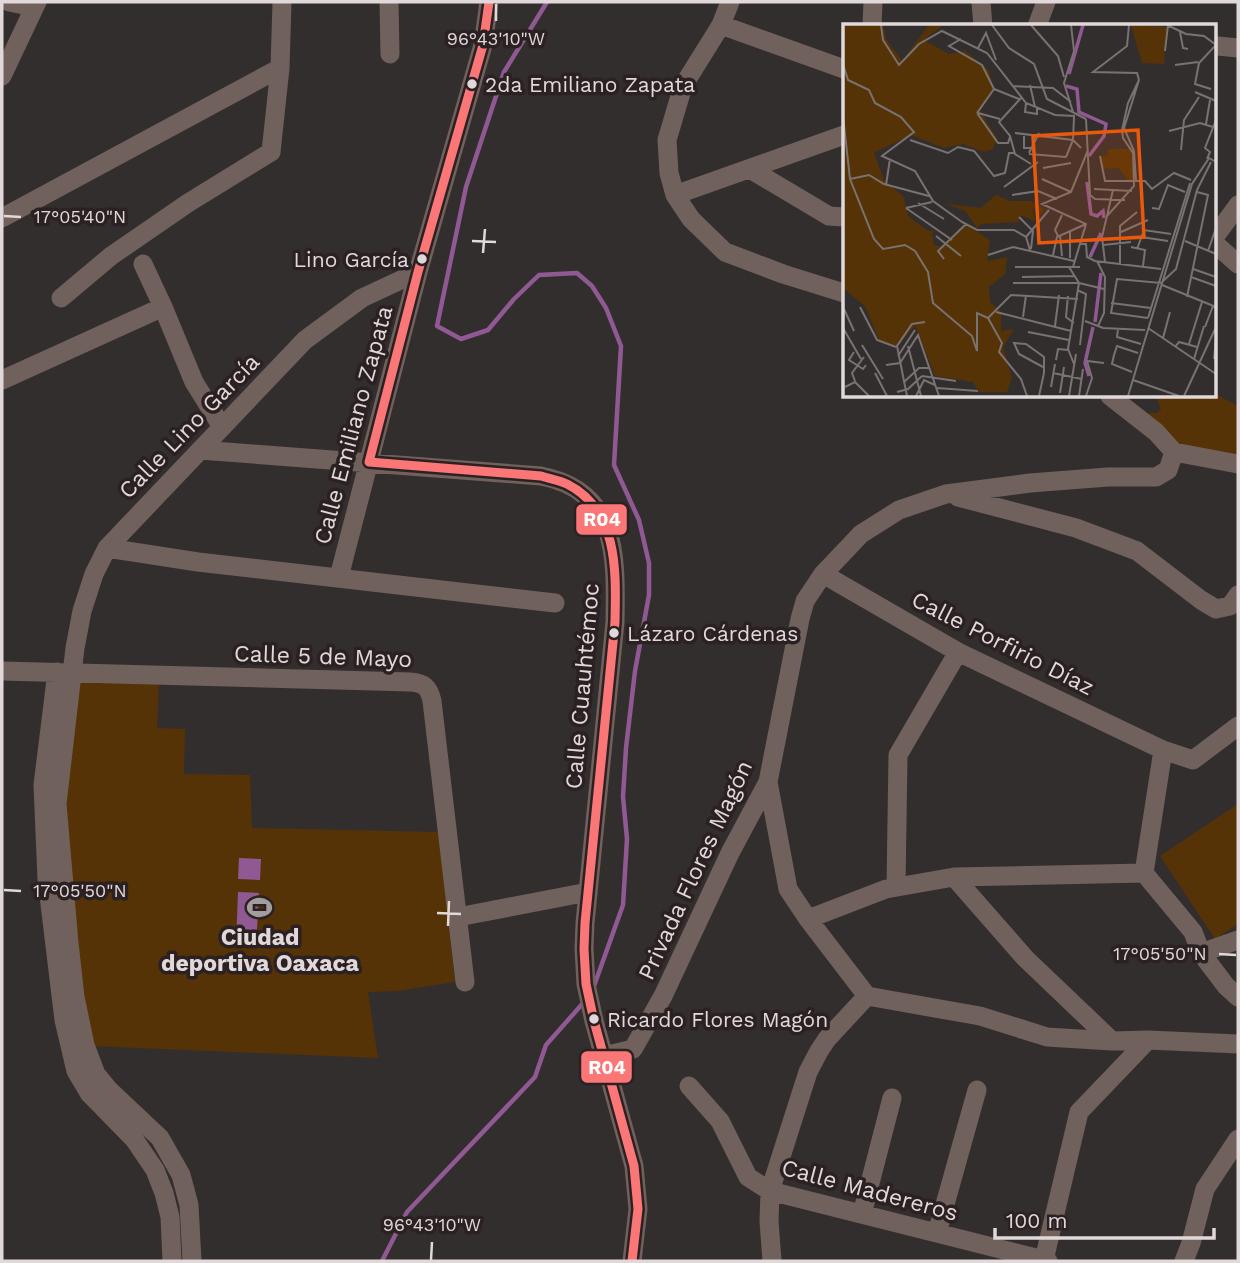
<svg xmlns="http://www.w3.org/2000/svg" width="1240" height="1263" font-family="'Work Sans',sans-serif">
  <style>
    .green { fill: #553306 }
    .water { fill: #905994 }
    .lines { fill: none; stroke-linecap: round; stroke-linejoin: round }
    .stream { stroke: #905994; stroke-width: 4.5 }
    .minor { stroke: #71615c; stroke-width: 19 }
    .bus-1-casing { stroke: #2c2122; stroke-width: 14 }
    .bus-1 { stroke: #fb7676; stroke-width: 9 }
    .ticks { fill: none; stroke: #e1d9d9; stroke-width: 2.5 }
    .bus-dot { fill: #e1d9d9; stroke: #2c2122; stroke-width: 2.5 }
    .labels { text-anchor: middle; stroke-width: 7; stroke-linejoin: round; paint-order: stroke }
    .bus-label { font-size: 21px; fill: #e1d9d9; stroke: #2c2122; text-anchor: start }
    .street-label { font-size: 23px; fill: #e1d9d9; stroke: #2c2122 }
    .poi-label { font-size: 23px; font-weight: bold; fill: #e1d9d9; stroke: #2c2122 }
    .inset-river { fill: none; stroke: #905994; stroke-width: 3.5 }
    .inset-road { fill: none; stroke: #797272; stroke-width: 2 }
    .view { fill: #e8590c; fill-opacity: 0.15; stroke: #e8590c; stroke-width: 3.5 }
    .inset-edge { fill: none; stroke: #e1d9d9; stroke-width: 3.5 }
    .ticks-label { font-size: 18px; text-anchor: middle; fill: #e1d9d9; stroke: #2c2122; stroke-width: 7; stroke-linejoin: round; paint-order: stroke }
    .line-badge { stroke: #2c2122; stroke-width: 2.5 }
    .badge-label { font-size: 19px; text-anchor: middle; font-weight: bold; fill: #fff }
  </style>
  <rect width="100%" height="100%" fill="#332e2e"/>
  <!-- green -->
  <path class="green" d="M1214 389 1221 397 1238 406V467L1165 439 1146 415 1151 413H1157L1161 410 1156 396H1214Z
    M80 679 159 682 157 728 185 729 184 774 250 775 252 828 439 832 455 982 397 991 368 992 378 1058 92 1046 80 1002 63 784Z
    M1238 804V924L1215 939 1160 856Z"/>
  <!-- water -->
  <path class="water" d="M239 858 261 859 260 880 238 879Z
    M238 892 259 893 256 946 236 945Z"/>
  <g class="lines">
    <!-- stream -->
    <path class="stream" d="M547 2 504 72 466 187 437 326 461 339 488 330 514 299 539 275 577 273 592 286 606 308 621 346 614 465 639 520 649 563V595L635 671 626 748 623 797 627 839 623 905 594 986
      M382 1261 407 1212 535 1077 546 1045 584 1002"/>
    <!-- minor -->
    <path class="minor" d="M9 2 34 7
      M389 2 390 54
      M730 2 721 25 683 86 667 140 669 173 675 195 691 219 725 252 783 274 844 293
      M981 2 983 26
      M721 25 844 69
      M872 26 873 2
      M1037 26 1046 2
      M1218 46 1238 48
      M2 76 37 2
      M750 169 829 216 844 217
      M675 195 844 135
      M2 218 280 68
      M1214 238 1238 205
      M1214 243 1238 264
      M143 264 163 307 194 382 222 427
      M61 298 111 256 188 203 271 152 280 68 282 2
      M2 380 163 307
      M200 450 541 476C619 491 616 558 615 622L585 923 584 949 586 984 594 1021 634 1166 638 1209 632 1261
      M1174 452 1238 464
      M958 497 1076 528 1137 551 1201 600 1216 609 1230 606 1238 595
      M107 548 198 562 555 603
      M823 574 958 652 1163 750 1193 760 1238 726
      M339 577 418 272 483 45 489 2
      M2 671 410 682C424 683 429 687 432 701L465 982
      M57 672 43 785 47 879 64 1020 76 1071 89 1093 134 1139 155 1170 164 1193 170 1217 172 1261
      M768 782 788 889 808 919 867 996
      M1144 873 1193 932 1201 953 1226 986 1238 997
      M1144 873 1163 750
      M954 877 1025 958 1112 1041
      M896 887 898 755 958 652
      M458 917 588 892
      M808 919 886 889 954 877 1144 873
      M1201 953 1238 940
      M867 996 980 1016 1047 1037 1112 1041 1148 1040 1238 1044
      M604 1056 633 1049 663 996 730 853 768 782 800 619 805 601 823 574 861 534 899 510 946 494 1030 483 1108 477H1156L1168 470 1174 452 1156 432 1110 396
      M689 1086 720 1121 748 1177 770 1191 1048 1261
      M862 1214 892 1098
      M937 1233 977 1090
      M1044 1260 1079 1112 1148 1040
      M192 1261 189 1205 181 1175 160 1138 109 1090 96 1074 85 1045 75 997 69 943 57 804 75 648 82 611 94 574 107 548 305 340 362 298 418 272
      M772 1261 769 1221 770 1191 808 1072 819 1051 827 1039 867 996
      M1184 1261 1191 1243 1205 1189 1238 1139"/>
    <defs>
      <path id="bus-1" d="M369 462 541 476C550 479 559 480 567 484 619 510 616 573 615 622L585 923 584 949 586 984 594 1021 634 1166 638 1209 632 1261
        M369 462 418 272 483 45 489 2"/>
    </defs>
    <!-- bus-1 casing -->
    <use href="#bus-1" class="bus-1-casing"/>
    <!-- bus-1 -->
    <use href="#bus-1" class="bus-1"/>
  </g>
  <!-- ticks -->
  <path class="ticks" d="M496 21V4M4 216 21 217M472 241 496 242M483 253 485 229M4 890 21 891M437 913 461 914M448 926 449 901M1219 954 1236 955M431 1260 432 1242"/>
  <!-- icons -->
  <defs>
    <symbol id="stadium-bare" viewBox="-9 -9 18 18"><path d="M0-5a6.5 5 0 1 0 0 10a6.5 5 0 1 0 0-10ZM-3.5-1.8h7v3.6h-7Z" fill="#a49d9d" stroke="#2c2122" stroke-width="2.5" paint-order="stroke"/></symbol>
  </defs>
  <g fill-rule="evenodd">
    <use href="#stadium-bare" x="242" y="890" width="35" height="35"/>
  </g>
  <!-- markers -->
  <g class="bus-dot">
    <circle cx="472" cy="84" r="6"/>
    <circle cx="422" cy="259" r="6"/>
    <circle cx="614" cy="633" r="6"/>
    <circle cx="594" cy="1019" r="6"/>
  </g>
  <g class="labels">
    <!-- bus labels -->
    <g class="bus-label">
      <text x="485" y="92">2da Emiliano Zapata</text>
      <text x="409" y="267" text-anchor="end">Lino García</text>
      <text x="627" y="641">Lázaro Cárdenas</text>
      <text x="607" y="1027">Ricardo Flores Magón</text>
    </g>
    <!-- street labels -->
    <g class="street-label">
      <text transform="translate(353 425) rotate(-75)" y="8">Calle Emiliano Zapata</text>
      <text transform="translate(189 426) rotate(-46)" y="8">Calle Lino García</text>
      <text transform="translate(1003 643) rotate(27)" y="8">Calle Porfirio Díaz</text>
      <text transform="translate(323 656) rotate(2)" y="8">Calle 5 de Mayo</text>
      <text transform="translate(582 686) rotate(-85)" y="8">Calle Cuauhtémoc</text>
      <text transform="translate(695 870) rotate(-65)" y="8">Privada Flores Magón</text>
      <text transform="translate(870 1190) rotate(15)" y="8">Calle Madereros</text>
    </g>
    <!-- poi labels -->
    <g class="poi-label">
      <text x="260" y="945">Ciudad<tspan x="260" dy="26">deportiva Oaxaca</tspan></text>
    </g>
  </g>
  <!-- overview -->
  <g transform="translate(843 24)">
    <rect width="373" height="373" fill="#332e2e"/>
    <path d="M0 1H40L43 15 59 37 86 1H100L81 16 106 30 122 27 145 45 151 65 137 87 154 114 150 125 141 128 120 120 101 124 68 111 31 129 41 156 60 172 65 192 85 207 94 206 89 209 91 221 100 223 123 201 147 216 144 237 164 233 162 250 146 263 147 278 158 288V307L171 305 160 323 169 354 164 368H136L130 358 92 352 72 301 55 322 37 318 22 282 0 264ZM288 1 324 3 321 40 299 39ZM264 125H288L291 156H284L276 144 260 145 258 132 265 131ZM153 171 167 177H188L201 185 197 191 189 184 192 197 177 191 176 198 137 200 135 205 122 187 103 180 138 184Z" fill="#553306"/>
    <path class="inset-river" d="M226 50 240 1M223 62 234 65 236 88 263 100 261 112 246 132M244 158 248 190 254 192 260 187 261 194M247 233 258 209M252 298 258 249M246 352 242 339 250 303"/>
    <path class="inset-road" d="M38 1 40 16 56 41 76 20 99 7 144 29 183 79 212 91 232 92M149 1 166 24 191 40 204 75 243 95M188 1 215 32 221 53M228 1 231 27 221 59 230 88M286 1 284 22 250 48 294 49 296 56M324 1 343 10 361 12 373 21 356 39 352 60 368 65M337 8 340 24 345 25M118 15 106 22 139 41 151 65 134 89M135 24 143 9 153 36M322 27 325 1M0 40 5 56 26 66 32 79 58 93 71 108 39 132 72 147 90 177 119 198 134 206H171L183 213 187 226M332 41 355 38M187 61 192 83M170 62 210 64 228 78M151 65 176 75M352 68 373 77M178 74 156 98 167 112 172 130 188 140M183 79 182 88 194 90V84M134 89 155 119H165L167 113M135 89 157 95M0 92 7 155 31 215 40 225 62 221 72 227 85 248 90 279 129 312 134 327V289L145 294 159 319 156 328 178 355 184 372M243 95 247 171 252 175 282 176M363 100 367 76M326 107 357 99 370 103M172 109 230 116 238 124M181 109V124H189M67 116 105 129 115 123 131 127 151 152 162 149 166 129H171M338 126 341 96 356 73M186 129 196 109M186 130 223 133M257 132 262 157H302L309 165 331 149 348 156M223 133 230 116 231 93M364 135 367 128 362 124 373 96M200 144 228 139M7 155 26 151 41 160 86 172M199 155 228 168M43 161 47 135M161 163 195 138M251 165 289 167M169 171 195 167 214 175M75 179 101 195M63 184 109 216M63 184 89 178M309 184 316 185 325 161 342 168M264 192 291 162 290 129 280 114 279 106 285 79 296 56 281 104 291 127 293 156M176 193 190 207 188 225M227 206V234M278 208 305 196M217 211 219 232M93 212 118 232M215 212 212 206 219 191M183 213 206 186M298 213 325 217M342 217 373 230M238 220H243L244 233 252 237 318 245M260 221 288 218M288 223 302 226 300 242M294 225 301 206 328 210M365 227 373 204M145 231 170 223 231 237M210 231 214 213 243 200M101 235 95 227 123 200M254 237 262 253 261 289 255 302M262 238 259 213 270 166M277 240V202L294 188M172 243H237M226 243 236 259 225 325 231 340M230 243 243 200 199 180 228 168 245 126M350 245 373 253M179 253 232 252M348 253 373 262M170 259H236L261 265M319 261 373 283M234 266 243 270 237 321M225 272 223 293 231 299M344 273 365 171 354 168M268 279 308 284M17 283 34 316 53 323M1 285 11 307M153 288 228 307M180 293 183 271M145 294 168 271 235 275M305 294 268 289 274 255 318 259 333 245 354 166 368 138M305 294 347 159M242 297 260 304 302 306M212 302 216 271M362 303 370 282M0 304 18 335M305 304 373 350M275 305 274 313 298 320M185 308 226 316M320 314 327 288M346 320 359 278M19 321 40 355M65 322 78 372M332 323 336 318 354 323M11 328 6 336 20 345 23 341M55 332 72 306M351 335 361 302M371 335 373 314M213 336 215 325 225 326M43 341 57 339 75 311 96 372M200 343 176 330 171 319 183 320 201 333V349M289 348 269 340 271 331 274 322 295 329M32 349 44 372M210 349 239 355M79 352 113 357M290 356 336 372M12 357 9 349 21 333M61 358 76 344H87M2 363 12 358 26 372M208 363 212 340M94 364 135 367M54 368 65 365 79 352M217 369 221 343M64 372 54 322 69 300 82 298M73 372 81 356 92 361M196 372 201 349M226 372 233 330M236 372 240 345M243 372 249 354 244 337 261 339M285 372 349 160 366 134 373 138M341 372 373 303"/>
    <path class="view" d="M295 106 301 213 196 219 190 112Z"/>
    <rect width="373" height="373" class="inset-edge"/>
  </g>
  <g class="ticks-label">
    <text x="496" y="45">96°43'10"W</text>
    <text x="80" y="223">17°05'40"N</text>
    <text x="80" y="897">17°05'50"N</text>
    <text x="1160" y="960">17°05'50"N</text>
    <text x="432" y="1231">96°43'10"W</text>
  </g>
  <g class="line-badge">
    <rect x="575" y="503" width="53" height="33" rx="7" fill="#fb7676"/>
    <rect x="580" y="1050" width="53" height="34" rx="7" fill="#fb7676"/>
  </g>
  <g class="badge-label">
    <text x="602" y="526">R04</text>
    <text x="607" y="1074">R04</text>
  </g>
  <!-- border -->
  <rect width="1240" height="1263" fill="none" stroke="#e1d9d9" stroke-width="7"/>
  <!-- scale -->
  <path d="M995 1228v10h219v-10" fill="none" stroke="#e1d9d9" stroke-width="3.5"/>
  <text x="1006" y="1228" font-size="21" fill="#e1d9d9" stroke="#2c2122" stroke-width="5" paint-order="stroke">100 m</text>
</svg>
